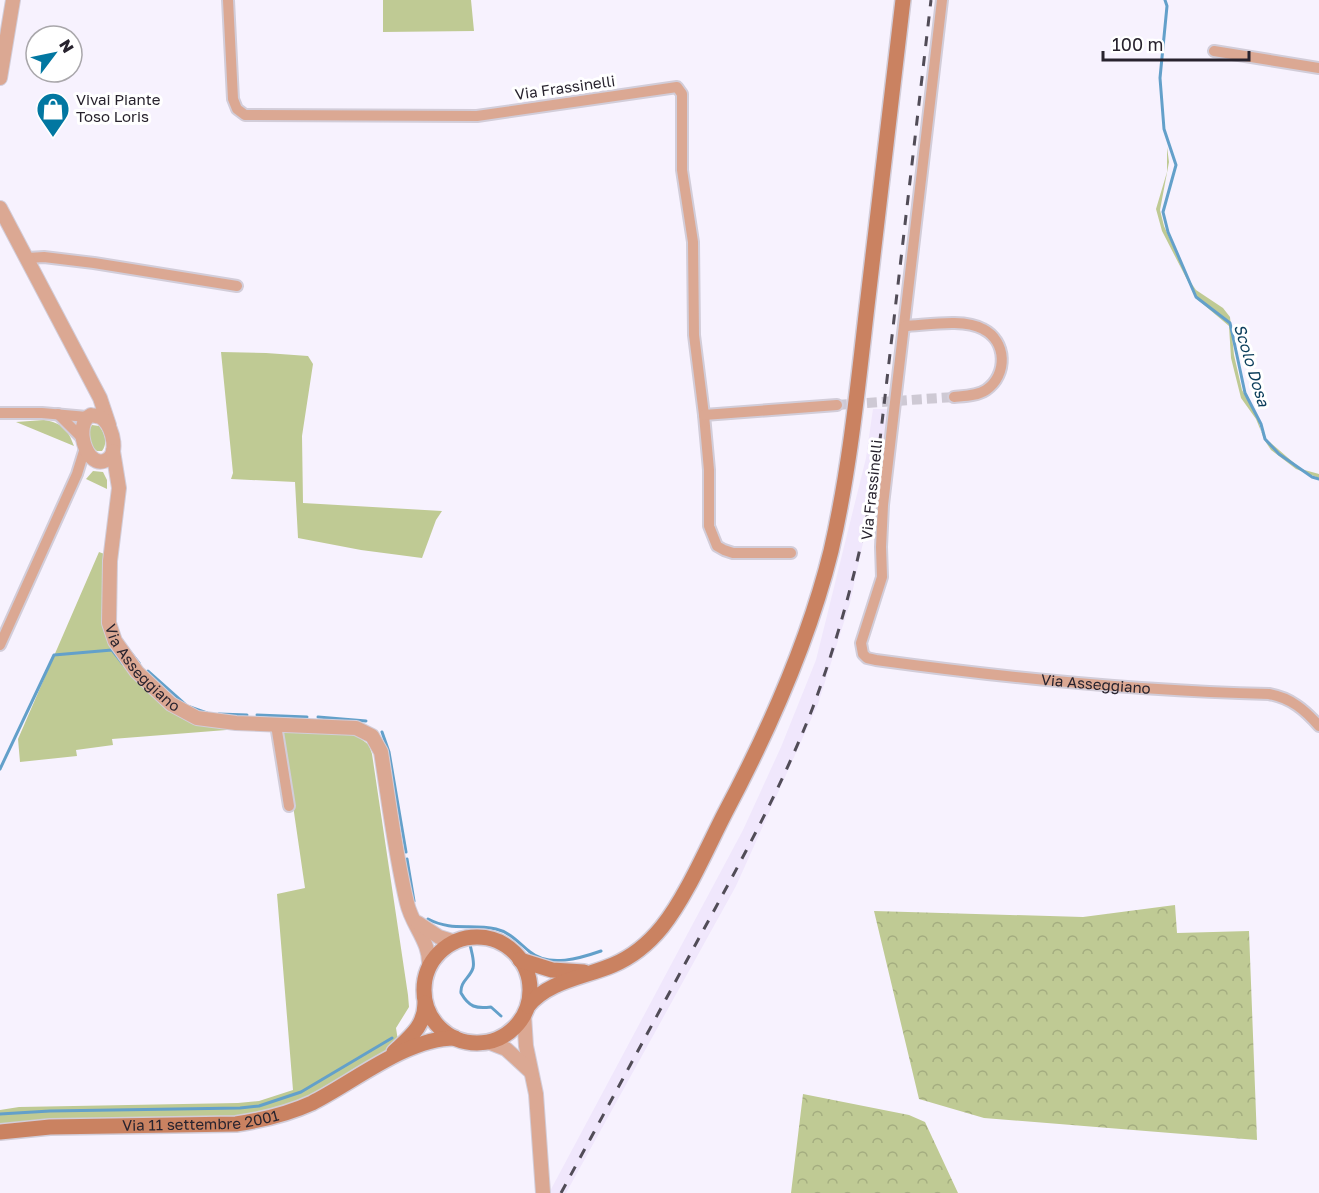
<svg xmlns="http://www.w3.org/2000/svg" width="1319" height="1193" font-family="'Golos Text',sans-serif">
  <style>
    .built { fill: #f0e7fc }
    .green { fill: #bfca94 }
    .forest { fill: url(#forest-crowns) }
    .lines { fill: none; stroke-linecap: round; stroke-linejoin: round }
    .stream { stroke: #63a0ca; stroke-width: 3 }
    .minor-tunnel { stroke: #cec9d4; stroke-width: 10; stroke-dasharray: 10 5; stroke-linecap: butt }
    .minor-casing { stroke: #d2cdd9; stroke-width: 14 }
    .tertiary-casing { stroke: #d2cdd9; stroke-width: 16 }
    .secondary-casing { stroke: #d2cdd9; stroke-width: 18 }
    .minor { stroke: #dba893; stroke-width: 10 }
    .tertiary { stroke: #dba893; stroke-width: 14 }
    .secondary { stroke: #ca8261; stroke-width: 15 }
    .rail { stroke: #514c57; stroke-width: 3; stroke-dasharray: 10 10; stroke-linecap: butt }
    .labels { text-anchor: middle; stroke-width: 6; stroke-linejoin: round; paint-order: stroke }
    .street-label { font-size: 15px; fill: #28232e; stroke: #fff }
    .poi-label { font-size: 15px; fill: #28232e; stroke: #fff; text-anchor: start }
    .water-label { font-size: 16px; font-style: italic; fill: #0a3d5a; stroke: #fff }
  </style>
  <defs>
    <pattern id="forest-crowns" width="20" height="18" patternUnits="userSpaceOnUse" patternTransform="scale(1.5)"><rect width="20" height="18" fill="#bfca94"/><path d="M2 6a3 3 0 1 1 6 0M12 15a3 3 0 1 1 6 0" fill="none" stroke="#a4ad80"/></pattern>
  </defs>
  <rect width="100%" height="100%" fill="#f7f2fe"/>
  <!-- built -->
  <path class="built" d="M873 409H889L871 506 850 603 818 704 736 886 566 1193H549L743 830 781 747 816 660 866 458Z"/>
  <!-- green -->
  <path class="green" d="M383 0H471L474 31 383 32Z
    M1167 147 1169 162 1160 210 1164 226 1187 277 1196 290 1223 308 1230 317 1234 355 1242 390 1258 417 1261 431 1265 438 1301 469 1319 474V478L1296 469 1271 450 1265 441 1256 419 1241 398 1231 358 1229 326 1197 299 1162 231 1156 209 1167 172Z
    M221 352 266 353 308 356 313 364 302 436 303 503 442 511 436 520 422 558 361 550 298 538 295 482 231 479 233 473Z
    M44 420C62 423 68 429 74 446L16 422Z
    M92 425 99 426C105 433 108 443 102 451H97C89 445 86 434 92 425Z
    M93 471 103 472 107 480V489L86 479Z
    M99 552 107 555 104 574 119 641 177 706 239 729 112 739 113 745 76 750 77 756 20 762 18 739Z
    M282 730 356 735 369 745 372 754 408 995 409 1007 396 1028 398 1041C366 1066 310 1100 270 1111 241 1119 209 1117 179 1118 120 1119 59 1116 0 1124V1110L19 1107 238 1103 259 1101 293 1090 277 894 305 888Z"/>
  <!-- forest -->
  <path class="forest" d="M1175 905 1177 933 1249 931 1257 1140 984 1118 919 1099 874 911 1083 917Z
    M803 1094 909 1115 925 1122 958 1193H791Z"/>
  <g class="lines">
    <!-- stream -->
    <path class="stream" d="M1165 0 1167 6 1160 78 1164 129 1176 165 1163 212 1168 232 1196 297 1230 323 1245 393 1261 424 1265 439 1279 454 1312 477 1319 479
      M131 653 139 663
      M148 671 185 704
      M190 707 207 713
      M219 714 247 715
      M257 715 307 717
      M318 717 366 721
      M382 732 389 752 406 852
      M0 769 54 655 112 650 123 664
      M407 859 414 901
      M428 919C453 932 470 923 496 929 510 932 519 943 530 952 549 968 581 958 601 951
      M470 944C471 951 475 961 473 968 470 978 460 981 461 993 469 1007 476 1009 491 1007L501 1016
      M0 1114 50 1111 240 1108 259 1106 301 1092 392 1038"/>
    <!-- minor-tunnel -->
    <path class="minor-tunnel" d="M837 405 954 397"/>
    <defs>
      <g id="minor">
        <path d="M228 0 233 99 237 109 245 115 477 116 677 87 682 94V170L693 242 694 335 704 415 709 470V526L717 546 724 550 733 553H791"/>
        <path id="s1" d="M942 0 883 505 881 547 882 577 861 643 863 654 867 658 876 660C1007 678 1137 691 1269 694 1291 698 1305 710 1319 726"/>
        <path d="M1214 51 1319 68"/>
        <path d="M28 258 44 257 94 263 237 286"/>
        <path d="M905 326C927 325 964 318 983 329 1007 341 1008 375 986 390 977 396 964 396 954 397"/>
        <path d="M0 413H42L87 417"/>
        <path d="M58 414 83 439"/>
        <path d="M704 415 837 405"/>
        <path d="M0 645 77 474 85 448"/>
        <path d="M276 725 289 806"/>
      </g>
      <g id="tertiary">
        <path d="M0 78 13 0"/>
        <path d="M0 208 100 398 109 425"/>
        <path d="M91 415C96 416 101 416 104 420 113 428 120 457 104 461 86 467 73 424 91 415Z"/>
        <path id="s2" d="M113 451 119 488 110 561 109 623 115 641 137 672 171 704 197 718 236 723 356 728 372 736 381 752C389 802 395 853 407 903 412 926 431 942 429 967"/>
        <path d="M418 923 439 937 455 942"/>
        <path d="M524 1015 526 1046 536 1094 543 1193"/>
        <path d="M488 1042 506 1049 530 1071"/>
      </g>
      <g id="secondary">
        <circle cx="477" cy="990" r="53"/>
        <path d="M520 960 552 970 584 972"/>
        <path d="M528 1006C548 981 585 977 613 965 632 957 649 943 662 927 686 897 707 848 725 813 768 732 809 640 831 551 849 473 857 394 866 315 878 210 891 105 903 0"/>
        <path d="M394 1052C410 1037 425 1026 425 1003"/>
        <path id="s3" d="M0 1132 50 1127 236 1124C263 1120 288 1114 312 1103 354 1082 406 1038 455 1038"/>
      </g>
    </defs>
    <!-- minor casing -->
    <use href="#minor" class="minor-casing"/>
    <!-- tertiary casing -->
    <use href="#tertiary" class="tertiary-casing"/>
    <!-- secondary casing -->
    <use href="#secondary" class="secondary-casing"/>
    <!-- minor -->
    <use href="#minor" class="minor"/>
    <!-- tertiary -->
    <use href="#tertiary" class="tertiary"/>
    <!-- secondary -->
    <use href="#secondary" class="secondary"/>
    <!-- rail -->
    <path class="rail" d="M561 1193C607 1108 653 1023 699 938 740 863 782 787 813 707 843 626 864 542 878 457L931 0"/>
  </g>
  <!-- icons -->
  <defs>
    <symbol id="shop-pin" viewBox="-11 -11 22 30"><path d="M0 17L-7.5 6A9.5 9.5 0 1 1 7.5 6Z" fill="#0277a1" stroke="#fff"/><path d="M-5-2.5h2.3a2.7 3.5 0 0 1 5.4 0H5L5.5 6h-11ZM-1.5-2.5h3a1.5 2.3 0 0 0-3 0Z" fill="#fff"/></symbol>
  </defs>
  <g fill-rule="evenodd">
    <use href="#shop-pin" x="34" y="90" width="38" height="52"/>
  </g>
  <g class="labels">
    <!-- street labels -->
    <g class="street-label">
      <text transform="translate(565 88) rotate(-8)" y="5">Via Frassinelli</text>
      <text transform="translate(872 490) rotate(-84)" y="5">Via Frassinelli</text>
      <text dy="5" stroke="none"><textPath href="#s2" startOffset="230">Via Asseggiano</textPath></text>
      <text dy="5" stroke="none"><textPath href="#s1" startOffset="897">Via Asseggiano</textPath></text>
      <text dy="5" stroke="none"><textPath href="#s3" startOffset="201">Via 11 settembre 2001</textPath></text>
    </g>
    <!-- poi labels -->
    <g class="poi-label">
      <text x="76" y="105">Vivai Piante<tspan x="76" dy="17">Toso Loris</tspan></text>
    </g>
    <!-- water labels -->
    <g class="water-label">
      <text transform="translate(1252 365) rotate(73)" y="6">Scolo Dosa</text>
    </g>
  </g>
  <!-- north arrow -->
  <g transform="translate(54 54) rotate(58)"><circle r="28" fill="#ffffff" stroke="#a9a7ab" stroke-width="1.5"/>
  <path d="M0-4.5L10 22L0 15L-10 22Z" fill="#0277a1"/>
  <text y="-9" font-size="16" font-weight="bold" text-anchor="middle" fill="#28232e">N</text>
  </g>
  <!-- scale -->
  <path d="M1103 51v9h146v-9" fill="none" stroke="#28232e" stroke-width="3"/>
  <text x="1112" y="51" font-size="18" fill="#28232e" stroke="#ffffff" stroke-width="4.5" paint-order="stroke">100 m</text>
</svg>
